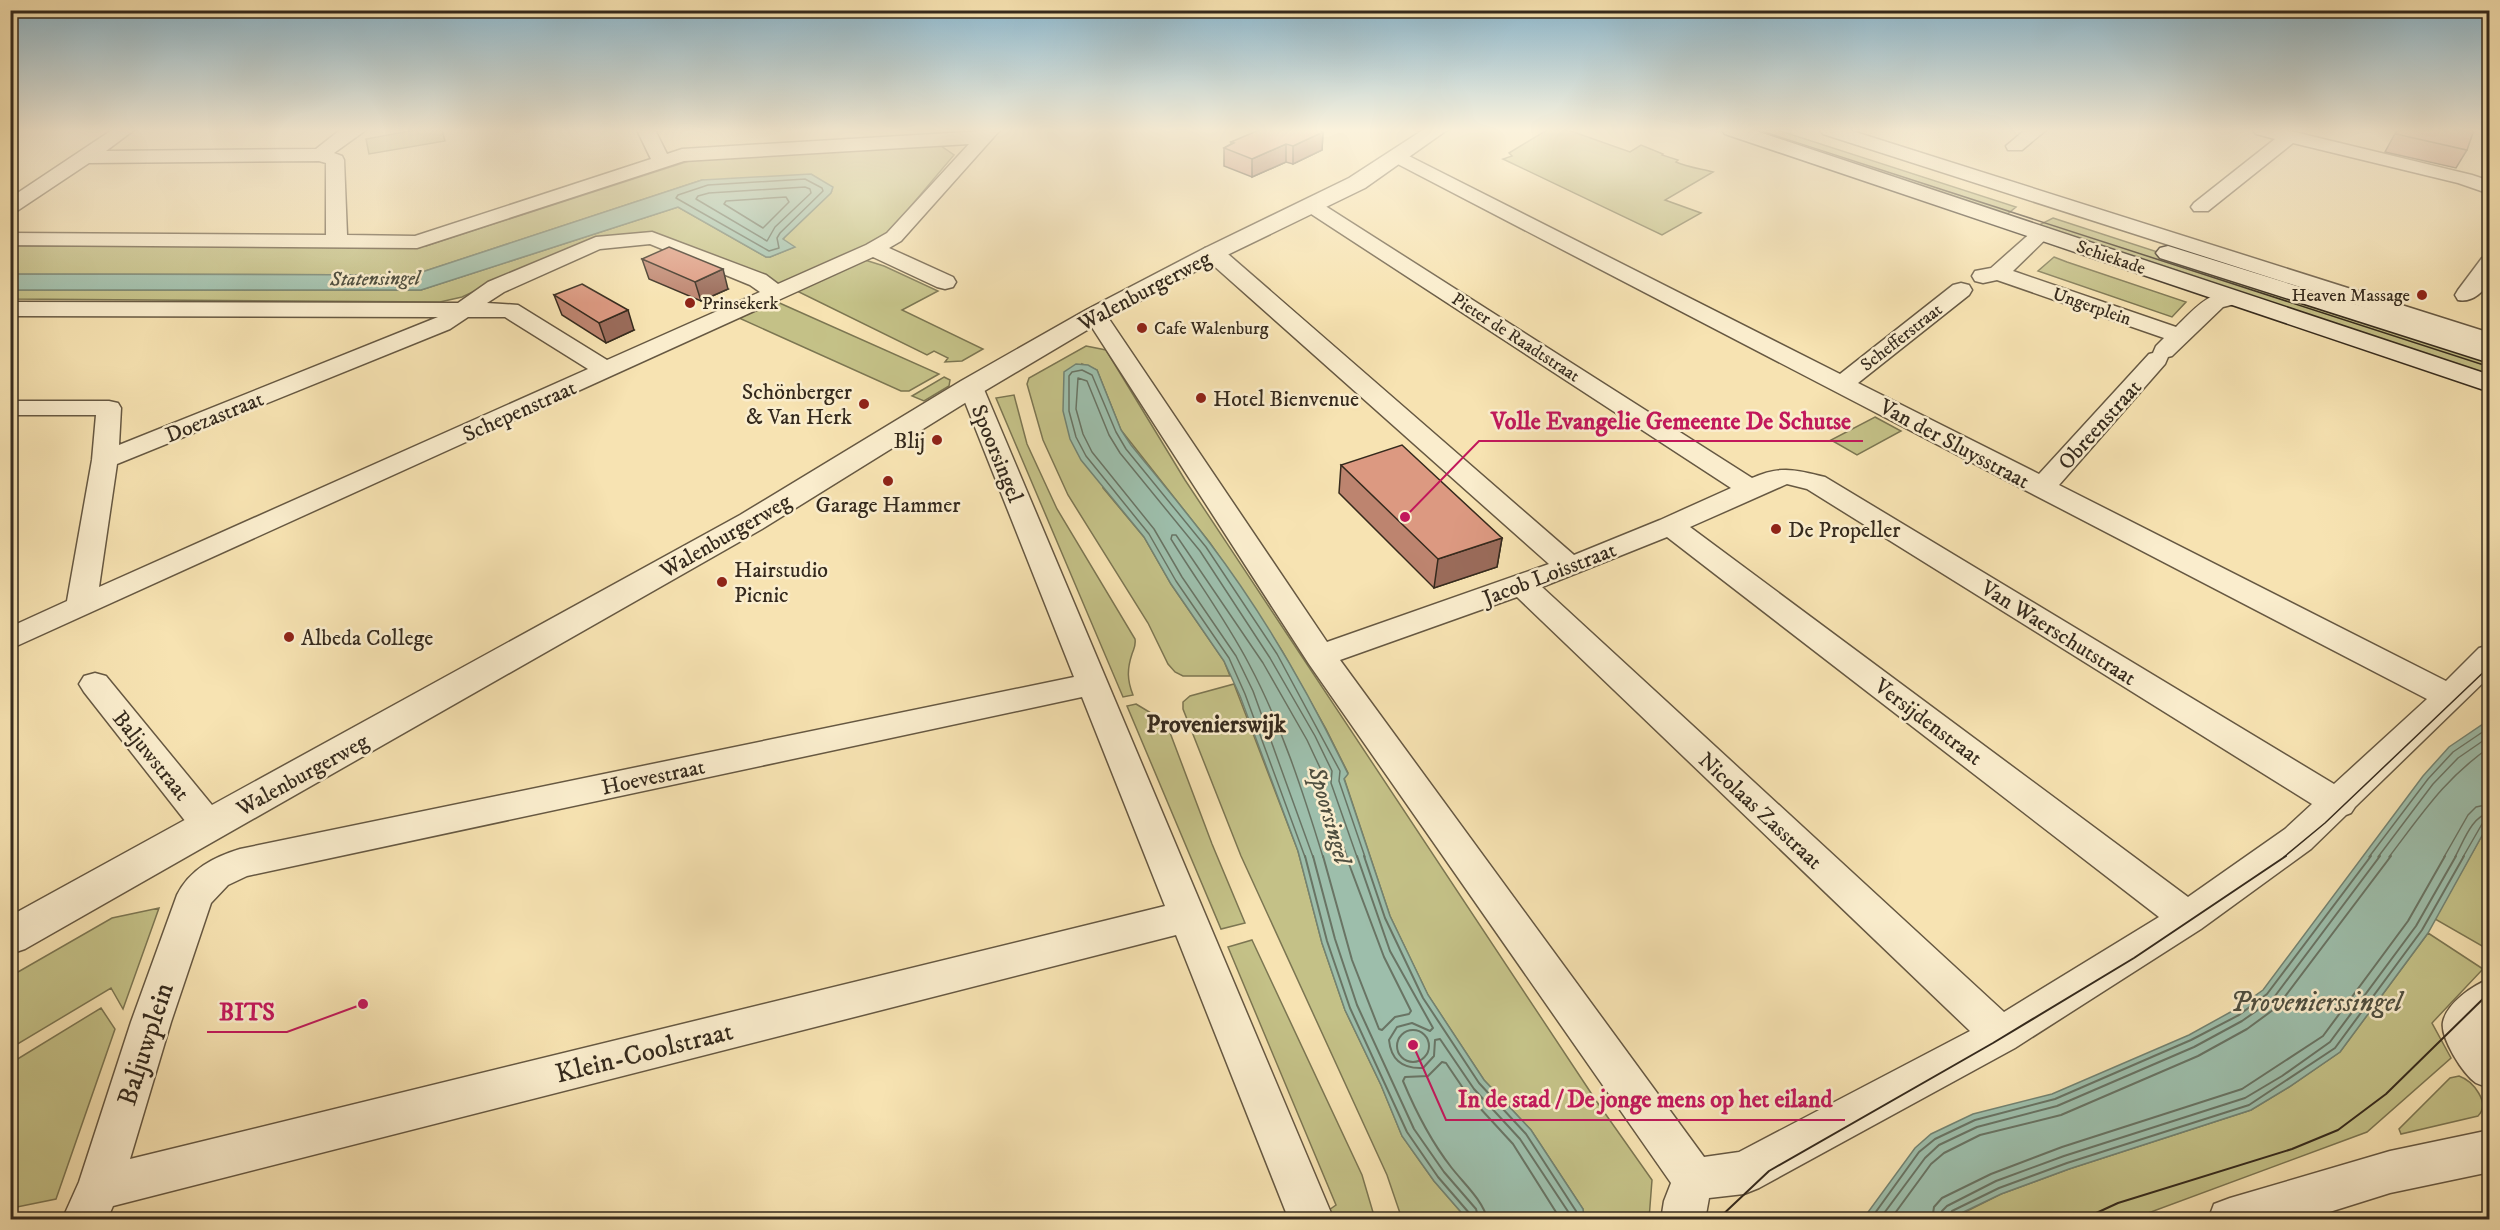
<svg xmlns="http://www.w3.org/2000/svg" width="2500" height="1230" font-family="'IM FELL DW Pica',serif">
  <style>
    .green { fill: #c4c187; stroke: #7c7652; stroke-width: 1.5 }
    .water { fill: #9dbeab; stroke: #738372; stroke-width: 1.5 }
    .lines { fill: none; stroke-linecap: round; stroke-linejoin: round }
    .shore-far1 { stroke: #697464; stroke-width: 1.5 }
    .shore { stroke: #697464; stroke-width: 2 }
    .minor-casing { stroke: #665842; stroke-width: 3 }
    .tertiary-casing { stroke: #665842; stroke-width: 3 }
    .secondary-casing { stroke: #352a1d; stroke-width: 3 }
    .minor { fill: #faedcd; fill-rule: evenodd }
    .tertiary { fill: #faedcd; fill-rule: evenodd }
    .secondary { fill: #faedcd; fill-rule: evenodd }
    .tram-far1 { stroke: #352a1d; stroke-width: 1.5 }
    .tram { stroke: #352a1d; stroke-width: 2 }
    .wall { fill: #bd846f; stroke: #352a1d; stroke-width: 1.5 }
    .shaded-wall { fill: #9a6b5a; stroke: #352a1d; stroke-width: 1.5 }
    .building { fill: #dc9981; stroke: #352a1d; stroke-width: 1.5 }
    .poi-dot { fill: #8f2418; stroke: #faedcd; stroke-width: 2 }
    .labels { text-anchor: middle; stroke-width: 5; stroke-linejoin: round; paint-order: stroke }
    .far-street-label { font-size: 18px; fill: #352a1d; stroke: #faedcd }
    .far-poi-label { font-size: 18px; fill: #352a1d; stroke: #faedcd; text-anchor: start }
    .far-water-label { font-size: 20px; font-style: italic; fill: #4f4f40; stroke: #faedcd }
    .street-label { font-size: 22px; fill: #352a1d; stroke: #faedcd }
    .poi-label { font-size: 22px; fill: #352a1d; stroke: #faedcd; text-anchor: start }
    .neighbourhood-label { font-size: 24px; font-weight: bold; fill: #352a1d; stroke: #faedcd }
    .water-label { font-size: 24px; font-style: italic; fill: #4f4f40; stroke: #faedcd }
    .near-street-label { font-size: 27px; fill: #352a1d; stroke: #faedcd }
    .near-water-label { font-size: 28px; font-style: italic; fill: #4f4f40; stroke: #faedcd }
    .leader { fill: none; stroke: #c2185b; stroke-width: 2 }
    .callout-dot { fill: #c2185b; stroke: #faedcd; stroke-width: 2 }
    .callout-label { font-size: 24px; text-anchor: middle; font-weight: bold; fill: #c2185b; stroke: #faedcd; stroke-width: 5; stroke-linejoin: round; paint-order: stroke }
  </style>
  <rect width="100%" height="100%" fill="#f7e3b2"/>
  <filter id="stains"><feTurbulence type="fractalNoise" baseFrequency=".00333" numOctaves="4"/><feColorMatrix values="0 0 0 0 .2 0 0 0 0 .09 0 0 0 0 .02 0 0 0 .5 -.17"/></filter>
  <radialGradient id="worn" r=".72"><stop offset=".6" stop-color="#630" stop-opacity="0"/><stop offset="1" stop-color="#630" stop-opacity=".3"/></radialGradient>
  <!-- green -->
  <path class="green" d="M415 130H442L445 141 369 154 366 139Z
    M1547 130H1568L1630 152 1641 145 1663 154 1662 155 1678 160 1676 162C1687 167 1702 169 1713 172L1665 200 1701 213 1662 235 1503 159 1512 156 1509 153Z
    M1761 130H1777L2016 207 2005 216 1765 136 1768 133Z
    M928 144 941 146 954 155 889 232 877 240 780 286 630 234 501 279 462 297 440 302 10 299 11 290H421L678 207 766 257H770L794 247 783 240 785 236 831 192 702 180 413 275 11 274V246L414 247 426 246 695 159Z
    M2053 218 2489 360V375L2037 226Z
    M2054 257 2067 262 2186 302 2172 317 2038 271Z
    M865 260 884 266 938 291 902 310 983 349 962 361 945 362 948 358 934 351 927 355 797 291Z
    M775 301 939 374 909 391H901L739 318Z
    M1086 346 1106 350 1185 480 1597 1102 1652 1180 1649 1219H1584L1583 1209 1531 1130 1484 1080 1428 995 1390 916 1344 778 1348 773 1326 729 1282 651 1243 591 1210 543 1121 430 1097 370 1082 364 1103 488 1144 537 1171 584 1224 661 1230 676H1183L1175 672 1168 664 1148 623 1068 495 1043 440 1027 384 1029 378Z
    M944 377 950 380 949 386 924 401 912 396Z
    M1014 395 1027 444 1057 509 1135 639C1136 646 1134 648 1132 654 1127 669 1127 680 1133 695L1123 697 996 398Z
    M1875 417 1901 431 1857 455 1831 440Z
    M1234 684 1298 851 1322 943 1345 1010 1381 1085 1402 1136 1434 1181 1467 1219H1402L1387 1175 1241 856 1183 709V702L1190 696Z
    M1136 704 1166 722 1212 844 1245 923 1221 929 1127 706Z
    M2489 823V950L2435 919Z
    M159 908 123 1009 111 988 11 1048V976L112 918Z
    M2428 933 2483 969 2432 1023 2451 1058 2367 1132 2132 1219 1949 1220 2001 1194 2069 1169 2251 1110 2289 1087 2340 1052Z
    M1252 940 1362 1175 1375 1219H1333L1329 1210 1336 1205 1228 947Z
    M101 1008 115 1029 56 1199 17 1207 11 1205V1063Z
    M2459 1076C2473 1081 2491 1103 2478 1116L2401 1134 2399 1129 2450 1078Z"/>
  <!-- water -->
  <path class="water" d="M811 174 833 187 831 193 783 239 795 247 770 257H766L678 207 421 290H11V274L413 275 702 180Z
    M1076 364 1088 365 1097 370 1121 430 1131 445C1157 477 1184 509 1209 542 1263 613 1309 693 1348 774L1344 779 1390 916 1428 995 1484 1080 1531 1130 1583 1209 1584 1219H1467L1434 1181 1402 1136 1381 1085 1345 1010 1322 943 1298 851 1240 696 1224 661 1171 584 1144 537 1081 460 1070 439 1063 411 1064 372Z
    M2489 720V823L2428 933 2340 1052 2289 1087 2251 1110 2069 1169 2001 1194 1949 1219H1863L1915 1148 1931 1134 1973 1114 2052 1094 2189 1035 2236 1009 2263 990 2423 776 2449 747Z"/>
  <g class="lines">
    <!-- shore-far1 -->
    <path class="shore-far1" d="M805 179 822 188 823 191 780 233 777 238 779 248 769 251 676 198 678 195 708 185Z
      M805 187 810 189 811 193 775 227 767 241 696 199 698 196 709 193Z
      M786 197 789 202 763 228 724 204 726 201Z
      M1305 857 1245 694 1229 658 1176 581 1149 534 1086 456 1076 437 1069 411V376L1072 372 1082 370 1092 375 1116 432 1126 449 1206 547 1277 654 1340 771 1339 781 1365 857
      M1313 857 1253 691 1236 656 1182 577 1154 529 1092 452 1083 434 1076 409 1078 378 1087 381 1109 435 1120 453 1200 551 1270 658 1315 736 1332 771 1331 783 1357 857
      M1323 857C1303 792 1281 724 1249 664 1226 620 1197 581 1171 539L1172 535H1176L1263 663 1307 740 1322 772 1323 786 1347 857
      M2369 857 2428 779 2453 752 2490 727
      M2378 857 2433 784 2458 758 2490 736
      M2389 857C2422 814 2445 778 2490 747
      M2444 857 2468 815 2476 807 2490 804
      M2455 857C2463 843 2472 815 2490 813
      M2463 857 2482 824 2490 821"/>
    <!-- shore -->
    <path class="shore" d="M1305 856 1327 941 1350 1008 1407 1132 1438 1177 1470 1214 1471 1220
      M1313 856 1335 939 1357 1005 1414 1129 1444 1172 1476 1209 1479 1220
      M1323 856 1352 960 1379 1029 1382 1030 1395 1017 1409 1014 1411 1011 1384 957 1346 856
      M1357 856 1390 951 1433 1028 1430 1031 1412 1023 1397 1027 1389 1040C1391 1060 1403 1069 1423 1068L1434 1056 1435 1040 1440 1039 1474 1089 1520 1139 1569 1213 1570 1220
      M1364 856 1385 918 1423 998 1479 1083 1526 1134 1576 1211 1578 1220
      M1397 1046a16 16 0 1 1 32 0a16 16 0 1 1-32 0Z
      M1488 1220C1481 1198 1465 1185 1451 1167 1430 1140 1416 1112 1403 1081L1405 1077 1428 1076 1442 1062 1446 1063 1467 1094 1513 1144 1561 1220
      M1870 1220 1919 1152 1935 1139 1975 1120 2055 1099 2191 1040 2239 1015 2267 994 2371 856
      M1879 1220 1925 1158 1939 1145 1977 1127 2057 1106 2194 1047 2242 1021 2272 1000 2380 856
      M1890 1220 1931 1164 1944 1153 1980 1135 2061 1115 2198 1056 2247 1029 2277 1007 2391 856
      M1932 1220 1934 1207 1942 1198 1991 1174 2062 1147 2242 1089 2323 1036 2408 921 2445 856
      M1941 1220 1942 1211 1947 1206 1996 1181 2064 1156 2245 1098 2282 1076 2330 1042 2416 926 2456 856
      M1948 1220 1952 1211 1999 1188 2067 1163 2249 1105 2335 1048 2422 930 2464 856"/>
    <defs>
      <path id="minor" d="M112 130H134L106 151 316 149 340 130H366L334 153 342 156 344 160 347 235 415 236 651 159 637 130H655L667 154 682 149 1000 130 901 241 889 248 953 277 956 282 953 287 945 289 937 287 873 257 10 649V627L67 601 92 460 96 415H10V401H109L118 403 121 408 119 445 438 317 10 316V302L458 303 488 282 596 237 652 232 766 275 778 284 866 245 887 233 969 144 684 161 417 248 10 245V233L326 235V163L319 161 89 163 17 211 10 213V198ZM650 244 750 285 760 292 607 360 518 305 487 303 504 292 600 249ZM468 317H505L588 369 99 587 117 464 450 329Z
        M1820 130H1849L2490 333V348L1823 134Z
        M2025 130H2046L2022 150H2008L2006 146Z
        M2253 130H2286L2472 175 2490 181V194L2458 183 2293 143 2208 211H2194L2191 207 2194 203 2275 139 2256 134Z
        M1397 150 1840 374 1953 285 1961 283 1969 285 1972 290 1969 295 1858 383 2039 474 2149 354 2153 353 2156 346 2164 338 1997 280 1983 283 1975 281 1972 276 1975 271 1991 268 2035 229 2042 227 2049 229 2052 233 2013 271 2176 327C2193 310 2212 287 2239 293L2242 298 2239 303 2223 307 2172 356 2168 357 2165 364 2059 485 2446 681 2479 648 2490 645V676L2355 807 2351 813 2346 815 2311 849 2201 929 2015 1048 1759 1188 1744 1194 1709 1198 1705 1220H1661L1664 1201 1671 1183 1309 664 1084 315 1087 310 1095 308 1103 310 1327 642 1549 564 1205 258 1202 253 1205 248 1213 247 1221 248 1574 555 1660 520 1731 488 1305 210 1302 206 1305 202H1319L1752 478C1781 465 1796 470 1825 477L2334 784 2427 699 1390 160 1388 156 1390 152ZM1787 484 1807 489 2312 804 2285 829 2188 897 1690 527ZM1667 537 2159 917 2004 1012 1542 587ZM1517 597 1970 1031 1739 1152 1704 1157 1340 660Z
        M2490 257C2490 263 2491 270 2490 276 2487 291 2472 303 2458 300L2455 295 2458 290 2482 258Z
        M971 380 980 382 983 387 1334 1220H1289L1176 935 113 1206 107 1220H62L79 1182 131 1022 177 895C190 869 214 857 240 849L1074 677 959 387 962 382ZM1082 697 1165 906 130 1159 171 1022 211 903 228 885 247 876Z
        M95 673 106 676 221 816 227 826 221 836 209 840 197 836 84 692 79 684 84 676Z
        M2490 979V1022L2483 1028 2490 1040V1088C2485 1086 2480 1085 2476 1083 2463 1074 2440 1038 2443 1022 2447 1003 2473 985 2490 979Z
        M2490 1130V1172L2390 1193 2304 1220H2208L2214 1204 2230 1198 2390 1151Z"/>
      <path id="tertiary" d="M1423 130H1447L1365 188 1221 258 1104 320 981 393 762 529 25 949 10 954V916L740 515 961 381 1086 310 1205 248 1349 178Z"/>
      <path id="secondary" d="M1722 130H1753L2490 375V392L1725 134Z
        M2168 246 2490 346V363L2160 258 2156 253 2160 248Z"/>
    </defs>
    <!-- minor casing -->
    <use href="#minor" class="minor-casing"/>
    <!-- tertiary casing -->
    <use href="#tertiary" class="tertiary-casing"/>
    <!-- secondary casing -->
    <use href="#secondary" class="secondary-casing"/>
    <!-- minor -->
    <use href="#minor" class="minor"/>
    <!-- tertiary -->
    <use href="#tertiary" class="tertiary"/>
    <!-- secondary -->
    <use href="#secondary" class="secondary"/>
    <!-- tram-far1 -->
    <path class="tram-far1" d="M1758 130 2490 367
      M2284 857 2325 823 2490 666"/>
    <!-- tram -->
    <path class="tram" d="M1717 1220 1769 1171 1993 1043 2134 958 2286 856
      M2081 1220 2118 1203 2292 1149 2338 1130 2386 1094 2490 992"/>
  </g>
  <!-- wall -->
  <path class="wall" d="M2397 130 2467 150 2456 168 2385 152Z
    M1323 132 1322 150 1293 164 1286 162 1252 177 1224 166V148L1231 144V142Z
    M642 259 728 289 701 301 649 279Z
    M554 295 634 330 606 343 562 315Z
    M1341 465 1502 538 1497 567 1434 588 1339 493Z"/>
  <!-- shaded-wall -->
  <path class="shaded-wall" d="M1323 132 1322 150 1293 164V146Z
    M1286 144V162L1252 177V159Z
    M723 269 728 289 701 301 695 282Z
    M628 310 634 330 606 343 599 323Z
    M1502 538 1497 567 1434 588 1438 559Z"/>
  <!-- building -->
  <path class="building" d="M1259 130H1318L1323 132 1293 146 1286 144 1252 159 1224 148 1234 143 1231 142Z
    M2398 130H2474L2467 150 2396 134Z
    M669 247 723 269 695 282 642 259Z
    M582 284 628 310 599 323 554 295Z
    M1402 445 1502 538 1438 559 1341 465Z"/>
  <!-- sky -->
  <linearGradient id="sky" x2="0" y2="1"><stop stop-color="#8ab8d0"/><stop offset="0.43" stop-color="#fbf2dc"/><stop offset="1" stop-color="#fbf2dc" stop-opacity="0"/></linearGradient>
  <rect width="2500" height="303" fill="url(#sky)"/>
  <!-- markers -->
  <g class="poi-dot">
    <circle cx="2422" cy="295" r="6"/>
    <circle cx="690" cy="303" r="6"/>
    <circle cx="1142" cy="328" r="6"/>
    <circle cx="1201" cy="398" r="6"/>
    <circle cx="864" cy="404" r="6"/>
    <circle cx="937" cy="440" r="6"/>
    <circle cx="888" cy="481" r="6"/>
    <circle cx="1776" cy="529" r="6"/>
    <circle cx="722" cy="582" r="6"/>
    <circle cx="289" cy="637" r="6"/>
  </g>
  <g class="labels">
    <!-- far-street labels -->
    <g class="far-street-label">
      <text transform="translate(2111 257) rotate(19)" y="6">Schiekade</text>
      <text transform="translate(2092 306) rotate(19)" y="6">Ungerplein</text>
      <text transform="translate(1516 337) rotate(33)" y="6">Pieter de Raadtstraat</text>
      <text transform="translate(1901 337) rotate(-38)" y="6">Schefferstraat</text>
    </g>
    <!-- far-poi labels -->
    <g class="far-poi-label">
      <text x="2410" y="301" text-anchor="end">Heaven Massage</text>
      <text x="702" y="309">Prinsekerk</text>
      <text x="1154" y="334">Cafe Walenburg</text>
    </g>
    <!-- far-water labels -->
    <g class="far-water-label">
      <text transform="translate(375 278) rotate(-1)" y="7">Statensingel</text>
    </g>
    <!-- street labels -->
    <g class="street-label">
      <text transform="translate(1144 290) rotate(-28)" y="8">Walenburgerweg</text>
      <text transform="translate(519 410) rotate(-24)" y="8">Schepenstraat</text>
      <text transform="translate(214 416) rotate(-22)" y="8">Doezastraat</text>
      <text transform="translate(2099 424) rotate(-48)" y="8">Obreenstraat</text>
      <text transform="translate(1955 443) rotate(28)" y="8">Van der Sluysstraat</text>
      <text transform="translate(998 453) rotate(68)" y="8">Spoorsingel</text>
      <text transform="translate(725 535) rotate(-30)" y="8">Walenburgerweg</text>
      <text transform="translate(1549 573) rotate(-21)" y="8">Jacob Loisstraat</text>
      <text transform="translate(2059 632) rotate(32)" y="8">Van Waerschutstraat</text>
      <text transform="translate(1929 721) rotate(37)" y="8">Versijdenstraat</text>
      <text transform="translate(152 755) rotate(51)" y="8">Baljuwstraat</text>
      <text transform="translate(302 774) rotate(-29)" y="8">Walenburgerweg</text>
      <text transform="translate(653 776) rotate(-12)" y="8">Hoevestraat</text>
      <text transform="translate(1761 810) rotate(43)" y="8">Nicolaas Zasstraat</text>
    </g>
    <!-- poi labels -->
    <g class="poi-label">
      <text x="852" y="399" text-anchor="end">Schönberger<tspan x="852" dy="25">&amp; Van Herk</tspan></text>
      <text x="1213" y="406">Hotel Bienvenue</text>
      <text x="925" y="448" text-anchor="end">Blij</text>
      <text x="888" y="512" text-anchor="middle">Garage Hammer</text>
      <text x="1788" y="537">De Propeller</text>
      <text x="734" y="577">Hairstudio<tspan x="734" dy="25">Picnic</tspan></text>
      <text x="301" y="645">Albeda College</text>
    </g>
    <!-- neighbourhood labels -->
    <g class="neighbourhood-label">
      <text x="1216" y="732">Provenierswijk</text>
    </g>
    <!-- water labels -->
    <g class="water-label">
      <text transform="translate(1330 815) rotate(74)" y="8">Spoorsingel</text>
    </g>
    <!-- near-street labels -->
    <g class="near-street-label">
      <text transform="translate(145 1044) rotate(-72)" y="9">Baljuwplein</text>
      <text transform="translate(644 1052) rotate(-14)" y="9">Klein-Coolstraat</text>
    </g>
    <!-- near-water labels -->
    <g class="near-water-label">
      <text x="2316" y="1011">Provenierssingel</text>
    </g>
  </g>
  <!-- callouts -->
  <path class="leader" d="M1405 517L1479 441H1863M363 1004L287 1032H207M1413 1045L1446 1120H1845"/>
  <g class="callout-dot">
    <circle cx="1405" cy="517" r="6"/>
    <circle cx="363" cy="1004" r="6"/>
    <circle cx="1413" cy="1045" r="6"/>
  </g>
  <g class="callout-label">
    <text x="1671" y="429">Volle Evangelie Gemeente De Schutse</text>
    <text x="247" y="1020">BITS</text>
    <text x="1645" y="1107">In de stad / De jonge mens op het eiland</text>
  </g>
  <!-- margin -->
  <rect width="2500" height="1230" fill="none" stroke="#f7e3b2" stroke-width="36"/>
  <rect x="12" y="12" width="2476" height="1206" fill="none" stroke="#352a1d" stroke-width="3"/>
  <rect x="18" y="18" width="2464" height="1194" fill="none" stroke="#352a1d" stroke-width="1.5"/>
  <rect width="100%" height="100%" filter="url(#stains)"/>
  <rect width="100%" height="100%" fill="url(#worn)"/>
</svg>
